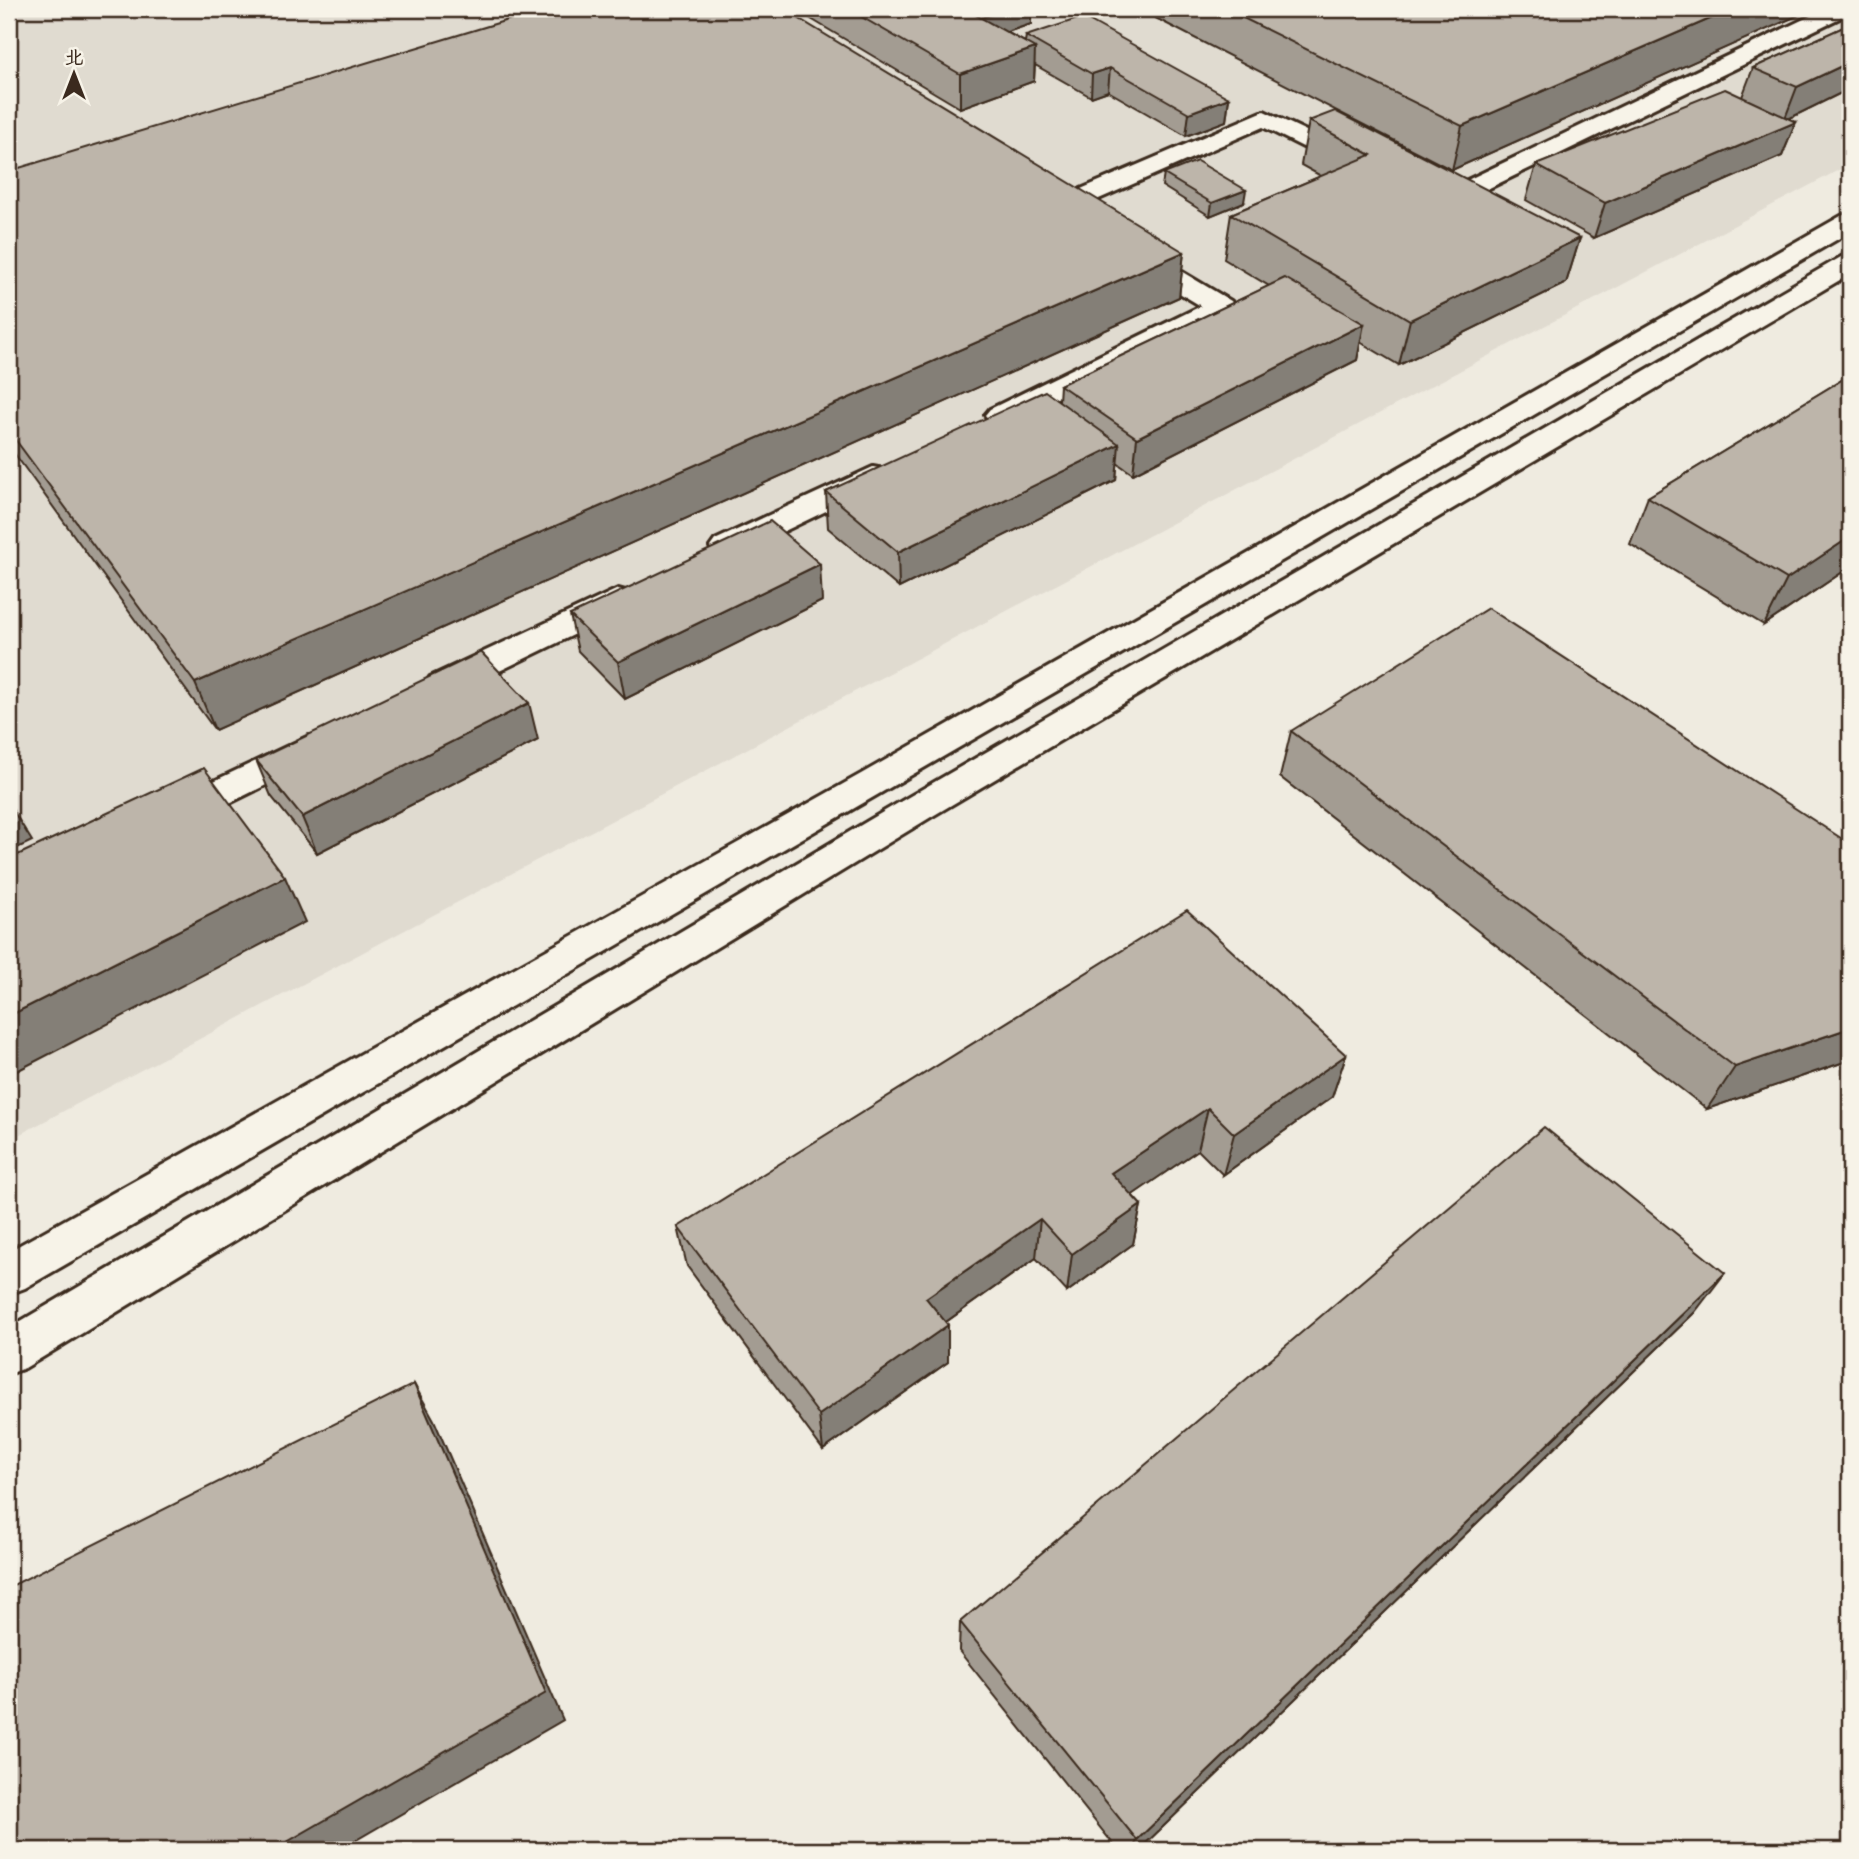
<svg xmlns="http://www.w3.org/2000/svg" width="1859" height="1859" font-family="Delius,'LXGW WenKai TC',sans-serif">
  <style>
    .built { fill: #e0dbd0 }
    .lines { fill: none; stroke-linecap: round; stroke-linejoin: round }
    .minor-casing { stroke: #3b2a1e; stroke-width: 6 }
    .major-casing { stroke: #3b2a1e; stroke-width: 6 }
    .minor { fill: #f7f3e8; fill-rule: evenodd }
    .major { fill: #f7f3e8; fill-rule: evenodd }
    .wall { fill: #a39c92; stroke: #3b2a1e; stroke-width: 2 }
    .shaded-wall { fill: #847f77; stroke: #3b2a1e; stroke-width: 2 }
    .building { fill: #bdb5aa; stroke: #3b2a1e; stroke-width: 2 }
  </style>
  <rect width="100%" height="100%" fill="#efebe0"/>
  <filter id="ink" filterUnits="userSpaceOnUse"><feTurbulence type="fractalNoise" baseFrequency=".0143" numOctaves="2"/><feDisplacementMap in="SourceGraphic" scale="14" xChannelSelector="R" yChannelSelector="G"/><feConvolveMatrix kernelMatrix="1 2 1 2 8 2 1 2 1" color-interpolation-filters="sRGB"/></filter>
  <g filter="url(#ink)">
    <!-- built -->
    <path class="built" d="M9 9H1850V164L9 1140Z"/>
    <g class="lines">
      <defs>
        <path id="minor" d="M1825 9H1850V13L1446 209H1428L1418 201 1422 196 1436 195Z
          M1264 111 1361 157 1364 162 1361 167H1343L1263 127 1076 209 1085 217 1081 222H1063L1044 208 1048 203Z
          M1135 247 1144 249 1231 301 1235 307 1231 313 1010 421 1000 424 990 421 985 415 990 409 1201 306 1126 261 1122 255 1126 249Z
          M873 467 884 469 888 476 884 483 737 554 726 557 715 554 710 547 715 540Z
          M618 589 629 592 634 600 629 608 454 693 442 697 430 693 425 685 430 677Z
          M309 736 321 740 327 749 321 758 187 824 174 828 161 824 156 815 161 806Z"/>
        <path id="major" d="M1850 213V232L25 1288 9 1294V1251L861 774 1841 216Z
          M1850 255V274L931 817 25 1368 9 1374V1328L905 799 1841 257Z"/>
      </defs>
      <!-- minor casing -->
      <use href="#minor" class="minor-casing"/>
      <!-- major casing -->
      <use href="#major" class="major-casing"/>
      <!-- minor -->
      <use href="#minor" class="minor"/>
      <!-- major -->
      <use href="#major" class="major"/>
    </g>
    <!-- wall -->
    <path class="wall" d="M801 9H1031V24L1007 32 1025 42 1026 36 1229 98 1226 121 1186 136 1108 91 1091 97 1035 65 1034 81 960 108 801 13Z
      M1138 9H1812L1452 170Z
      M1850 24V92L1847 90 1788 119 1796 122 1782 156 1594 238 1526 200 1536 165 1742 97 1753 68Z
      M1309 121 1580 238 1566 283 1399 365 1360 342 1357 360 1133 474 1117 463 1116 480 899 588 828 528 826 492 1059 401 1060 385 1269 286 1224 259 1231 214 1321 176 1301 165Z
      M9 171 1184 252 1179 297 215 730 9 446Z
      M1164 174 1244 202 1210 216 1162 186Z
      M1850 375V567L1764 625 1630 544 1648 497Z
      M822 601 625 699 578 651 570 615Z
      M1291 731 1850 844V1060L1707 1109 1280 777Z
      M538 740 317 853 271 796 256 760Z
      M1346 1055 1332 1097 1223 1175 1198 1150 1132 1195 1141 1205 1133 1244 1067 1292 1036 1258 946 1322 948 1362 823 1450 687 1266 678 1227Z
      M1695 1312 1139 1850H1118L959 1651 960 1622Z"/>
    <!-- shaded-wall -->
    <path class="shaded-wall" d="M1008 9H1031V24L977 42V19Z
      M1733 9H1812L1452 170 1462 126Z
      M1035 48 1034 81 960 108V74Z
      M1850 62V82L1847 90 1784 121 1797 87Z
      M1110 68 1108 91 1091 97 1092 74Z
      M1229 98 1226 121 1186 136 1189 113Z
      M1796 122 1782 156 1594 238 1605 203Z
      M1246 190 1244 202 1210 216 1212 203Z
      M1580 238 1566 283 1399 365 1410 320Z
      M1184 252 1179 297 215 730 195 683Z
      M1364 324 1357 360 1133 474 1137 438Z
      M1119 444 1116 480 899 588 898 552Z
      M1850 537V567L1764 625 1787 579Z
      M820 564 822 601 625 699 618 662Z
      M529 703 538 740 317 853 302 817Z
      M9 804 32 841 9 852Z
      M285 877 305 922 9 1075V1016Z
      M1850 1028V1060L1707 1109 1735 1067Z
      M1346 1055 1332 1097 1223 1175 1234 1134Z
      M1208 1108 1198 1150 1105 1214 1111 1173Z
      M1141 1205 1133 1244 1067 1292 1072 1254Z
      M1040 1219 1036 1258 926 1336V1298Z
      M1725 1273 1695 1312 1139 1850H1133L1137 1840Z
      M948 1325V1362L823 1450 819 1415Z
      M414 1384 434 1420 563 1720 339 1850H273Z"/>
    <!-- building -->
    <path class="building" d="M544 9H783L1184 252 195 683 9 431V171Z
      M848 9H965L1035 48 960 74Z
      M965 9H1008L981 18Z
      M1225 9H1733L1462 126Z
      M1083 17 1229 98 1189 113 1110 68 1092 74 1026 36Z
      M1850 24V62L1797 87 1753 68Z
      M1725 89 1796 122 1605 203 1536 165Z
      M1335 111 1580 238 1410 320 1231 214 1371 155 1309 121Z
      M1197 161 1246 190 1212 203 1164 174Z
      M1285 278 1364 324 1137 438 1060 385Z
      M1850 375V537L1787 579 1648 497Z
      M1045 391 1119 444 898 552 826 492Z
      M770 521 820 564 618 662 570 615Z
      M1488 608 1850 844V1028L1735 1067 1291 731Z
      M481 652 529 703 302 817 256 760Z
      M204 768 285 877 9 1016V859Z
      M1187 910 1346 1055 1234 1134 1208 1108 1111 1173 1141 1205 1072 1254 1040 1219 926 1298 948 1325 819 1415 678 1227Z
      M1544 1127 1725 1273 1137 1840 960 1622Z
      M414 1384 546 1693 273 1850H9V1587Z"/>
  </g>
  <!-- margin -->
  <rect width="1859" height="1859" fill="none" stroke="#f7f3e8" stroke-width="35"/>
  <rect x="18" y="18" width="1824" height="1824" fill="none" stroke="#3b2a1e" stroke-width="2.5" filter="url(#ink)"/>
  <!-- north arrow -->
  <g transform="translate(74 74)" stroke="#f7f3e8" stroke-width="5" paint-order="stroke">
  <path d="M0-5L12 26L0 18L-12 26Z" fill="#3b2a1e"/>
  <text y="-10" font-size="19" font-weight="bold" text-anchor="middle" fill="#3b2a1e">北</text>
  </g>
</svg>
